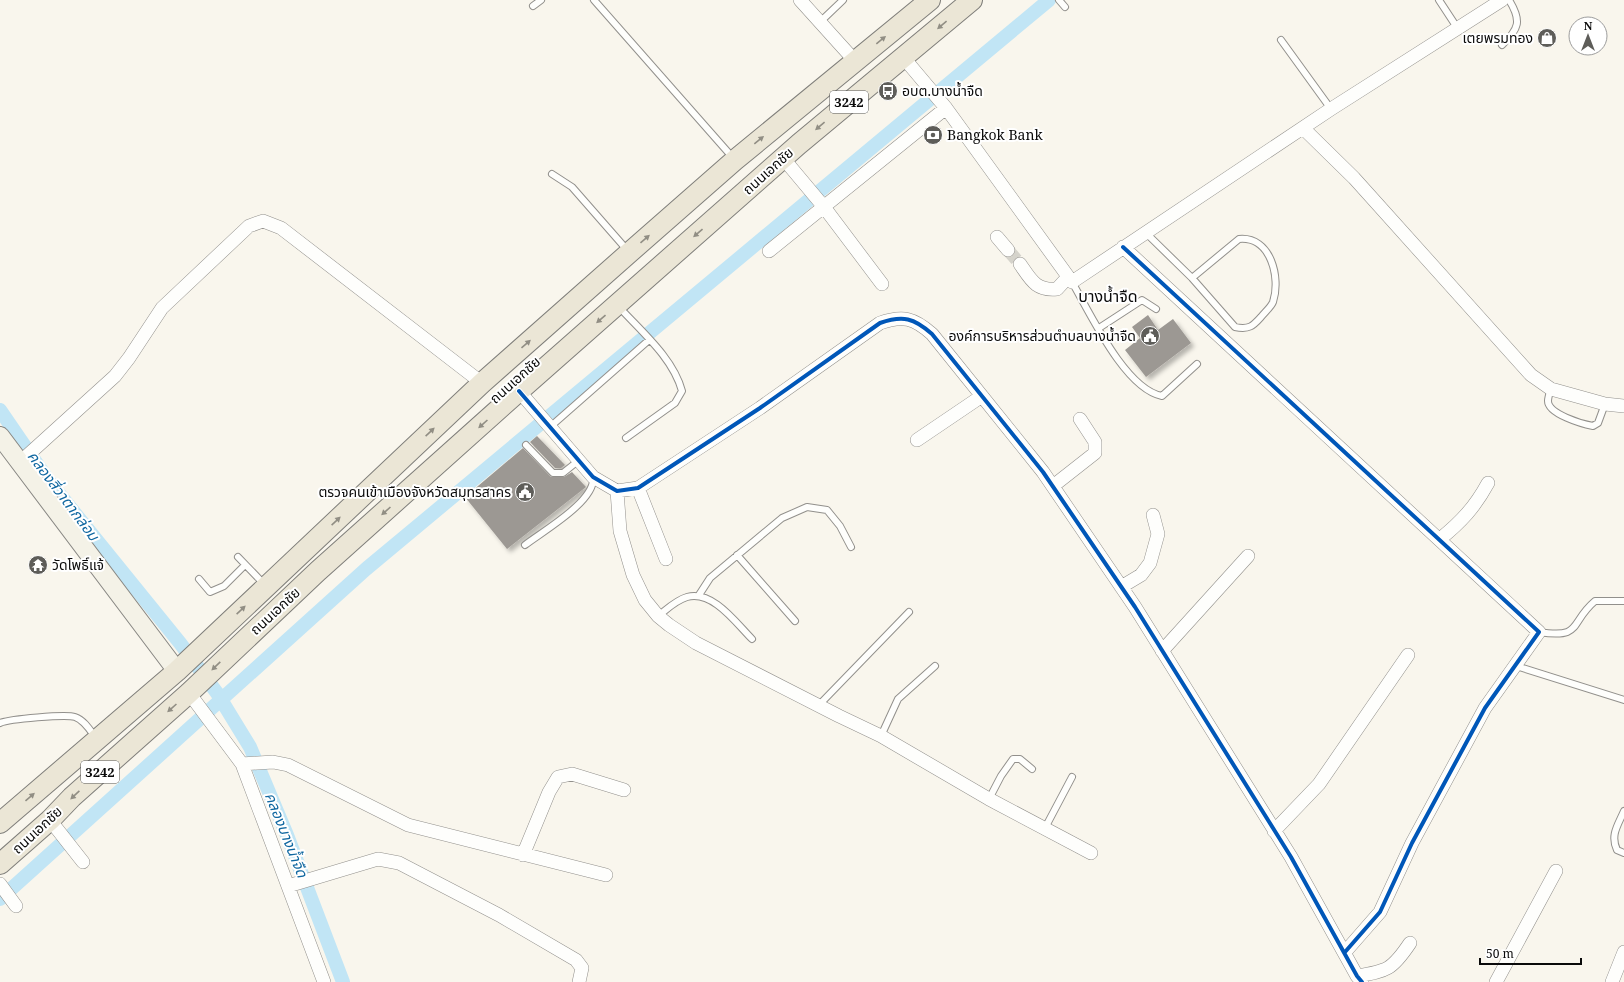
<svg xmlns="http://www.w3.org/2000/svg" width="1624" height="982" font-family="'Noto Serif','Noto Sans Thai',serif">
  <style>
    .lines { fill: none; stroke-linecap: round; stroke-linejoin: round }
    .canal { stroke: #c1e5f5; stroke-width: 14 }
    .building { fill: #9c9893; filter: url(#shadow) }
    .street-tunnel { stroke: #d5d3cb; stroke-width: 13; stroke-dasharray: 13 6; stroke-linecap: butt }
    .lane-casing { stroke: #92908c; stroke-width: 8 }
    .street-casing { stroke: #92908c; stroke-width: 14 }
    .secondary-casing { stroke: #888783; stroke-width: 20 }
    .primary-casing { stroke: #7f7e7a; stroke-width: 22 }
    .lane { stroke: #fefefc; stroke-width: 6 }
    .street { stroke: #fefefc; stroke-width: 13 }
    .secondary { stroke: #f4f2e7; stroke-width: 18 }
    .primary { stroke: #ebe6d6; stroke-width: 20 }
    .cycleway-casing { stroke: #fff; stroke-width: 6 }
    .cycleway { stroke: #0057b8; stroke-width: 4 }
    .oneway { fill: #918e84 }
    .labels { text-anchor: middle; stroke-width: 4; stroke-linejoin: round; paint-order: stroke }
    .shield { fill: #fff; stroke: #545454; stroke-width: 1 }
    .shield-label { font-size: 13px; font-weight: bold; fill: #0a0a0a }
    .poi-label { font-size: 14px; fill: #0a0a0a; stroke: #fff; text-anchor: end }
    .street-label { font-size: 14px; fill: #0a0a0a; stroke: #fff }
    .water-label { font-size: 15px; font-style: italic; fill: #0f67a0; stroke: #fff }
    .quarter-label { font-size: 16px; fill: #0a0a0a; stroke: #fff }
  </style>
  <defs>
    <filter id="shadow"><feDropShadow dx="3.5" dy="3.5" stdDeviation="2" flood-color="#0004"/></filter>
  </defs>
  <rect width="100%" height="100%" fill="#f9f6ed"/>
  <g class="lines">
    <!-- canal -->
    <path class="canal" d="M0 410 48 480 180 643 217 693 250 747 287 835 343 982
      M0 899 366 569 1049 0"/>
  </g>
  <!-- building -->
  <path class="building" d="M1148 315 1158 330 1173 319 1191 343 1146 377 1125 350 1140 338 1132 327Z
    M537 436 565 465 561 468H555L530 442Z
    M523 448 551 477H564L572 472 586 487 507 549 465 497Z"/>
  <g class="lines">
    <!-- street-tunnel -->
    <path class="street-tunnel" d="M1008 250 1020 264"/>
    <defs>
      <path id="lane" d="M594 0 734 159
        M1059 0 1065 7
        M1439 0 1458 29
        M533 6 541 0
        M820 22 843 0
        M1281 40 1331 109
        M1502 45C1519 29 1522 21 1509 0
        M552 174 572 187 628 251
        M1146 233 1192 278 1235 327C1249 330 1253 326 1261 317 1265 312 1271 307 1273 302 1281 278 1271 236 1239 239L1192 278
        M1072 282C1090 313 1125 389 1162 396L1197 364
        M619 307C642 332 673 358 682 391L675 403 626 438
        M1099 328 1142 300 1156 309
        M1551 389C1550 392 1548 397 1548 401 1548 414 1582 424 1593 426L1598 423 1605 404
        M550 427 649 340
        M526 445 553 473H563L578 461
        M525 545C543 531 596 501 593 477
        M737 555 795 621
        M238 557 265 585
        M199 579 210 592 224 586 245 565
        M699 595 710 578 782 518 807 507 827 510 840 526 851 547
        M658 616C666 610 676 600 687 597 713 590 736 623 752 639
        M1539 632C1583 639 1569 623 1595 601H1624
        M1516 666 1624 700
        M818 706 909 612
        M0 723C9 719 66 714 75 717 84 720 90 730 95 737
        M881 736 898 699 935 666
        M989 799 1001 776 1013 759H1020L1032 769
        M1624 811C1618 825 1610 835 1617 850L1624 853
        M1045 828 1072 777"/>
      <path id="street" d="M800 0 855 61
        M903 57 946 108 1072 282 1331 109 1502 0
        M1304 129 1354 178 1531 375 1551 389 1605 404 1624 406
        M783 158 824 207 882 284
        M997 237 1008 250
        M1123 247 1539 632 1485 708 1412 843 1380 912 1345 952
        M769 251 946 108
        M1020 264C1031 280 1036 291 1057 289L1068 277
        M519 391 593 477 617 491 638 488 760 408 880 323C903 315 914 318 932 334L1043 472 1135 607 1291 857 1357 976 1362 982
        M917 440 982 396
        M19 463 115 376 129 358 162 308 249 226 263 221 281 228 482 383
        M1053 486 1095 453V442L1080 419
        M638 488 666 559
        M617 491 620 531 633 575 645 600 658 616 669 625 696 643 839 716 881 736 989 799 1091 853
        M1440 539C1461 522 1475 507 1488 483
        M1121 587 1141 575 1150 563 1158 534 1153 515
        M1162 651 1248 556
        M189 693 242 764 324 982
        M242 764 273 762 288 765 408 825 606 875
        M50 820 83 862
        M1274 831 1319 784 1408 655
        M523 855 549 792 558 777 572 774 624 790
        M0 884 16 906
        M288 886 378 859 399 863 499 915 576 960 582 968 579 982
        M1357 976C1387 971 1392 970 1410 943
        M1496 982 1556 871
        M1612 982 1624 952"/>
      <path id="secondary" d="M0 436 177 671"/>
      <path id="primary" d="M0 823 177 671 482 383 629 253 735 160 930 0
        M0 864 50 820 72 797 189 693 318 571 519 391 799 144 972 0"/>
    </defs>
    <!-- lane casing -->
    <use href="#lane" class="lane-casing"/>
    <!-- street casing -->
    <use href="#street" class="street-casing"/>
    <!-- secondary casing -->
    <use href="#secondary" class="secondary-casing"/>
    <!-- primary casing -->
    <use href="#primary" class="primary-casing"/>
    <!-- lane -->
    <use href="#lane" class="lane"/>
    <!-- street -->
    <use href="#street" class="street"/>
    <!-- secondary -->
    <use href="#secondary" class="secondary"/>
    <!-- primary -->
    <use href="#primary" class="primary"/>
    <defs>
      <path id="cycleway" d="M1123 247 1539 632 1485 708 1412 843 1380 912 1345 952
        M519 391 593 477 617 491 638 488 760 408 880 323C903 315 914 318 932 334L1043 472 1135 607 1291 857 1357 976 1362 982"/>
    </defs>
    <!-- cycleway casing -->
    <use href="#cycleway" class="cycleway-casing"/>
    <!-- cycleway -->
    <use href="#cycleway" class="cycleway"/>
  </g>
  <!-- one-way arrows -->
  <defs><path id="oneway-solid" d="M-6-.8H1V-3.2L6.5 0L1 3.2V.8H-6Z"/></defs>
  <g class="oneway">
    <use href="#oneway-solid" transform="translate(942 25) rotate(140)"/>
    <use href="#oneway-solid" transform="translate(881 40) rotate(-39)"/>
    <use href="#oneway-solid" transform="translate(820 126) rotate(140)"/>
    <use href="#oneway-solid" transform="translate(759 140) rotate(-39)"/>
    <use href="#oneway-solid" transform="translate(698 233) rotate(139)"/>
    <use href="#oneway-solid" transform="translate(645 239) rotate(-41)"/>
    <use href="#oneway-solid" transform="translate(601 319) rotate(139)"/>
    <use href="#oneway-solid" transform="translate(526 344) rotate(-41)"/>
    <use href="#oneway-solid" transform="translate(483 424) rotate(138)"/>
    <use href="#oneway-solid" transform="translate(430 432) rotate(-43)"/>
    <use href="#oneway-solid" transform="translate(386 511) rotate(138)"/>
    <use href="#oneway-solid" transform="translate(336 521) rotate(-43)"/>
    <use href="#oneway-solid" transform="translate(241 610) rotate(-43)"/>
    <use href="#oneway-solid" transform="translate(216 666) rotate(136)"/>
    <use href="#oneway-solid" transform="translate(172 708) rotate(138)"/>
    <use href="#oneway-solid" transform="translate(75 795) rotate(137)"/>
    <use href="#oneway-solid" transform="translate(30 797) rotate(-41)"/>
  </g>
  <!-- icons -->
  <defs>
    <symbol id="shop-disc" viewBox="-11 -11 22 22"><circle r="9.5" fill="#5e5d59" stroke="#fff"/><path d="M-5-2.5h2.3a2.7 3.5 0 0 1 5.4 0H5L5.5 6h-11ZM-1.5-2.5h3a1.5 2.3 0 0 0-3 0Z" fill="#fff"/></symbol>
    <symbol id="bus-disc" viewBox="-11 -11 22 22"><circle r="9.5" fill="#5e5d59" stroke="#fff"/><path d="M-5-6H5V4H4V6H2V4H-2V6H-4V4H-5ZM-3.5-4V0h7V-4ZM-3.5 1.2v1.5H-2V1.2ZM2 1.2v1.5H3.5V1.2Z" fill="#fff"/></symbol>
    <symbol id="bank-disc" viewBox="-11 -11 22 22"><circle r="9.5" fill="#5e5d59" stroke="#fff"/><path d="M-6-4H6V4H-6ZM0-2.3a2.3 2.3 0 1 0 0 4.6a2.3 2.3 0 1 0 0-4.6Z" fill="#fff"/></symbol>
    <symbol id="civic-disc" viewBox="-11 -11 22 22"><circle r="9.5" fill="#5e5d59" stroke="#fff"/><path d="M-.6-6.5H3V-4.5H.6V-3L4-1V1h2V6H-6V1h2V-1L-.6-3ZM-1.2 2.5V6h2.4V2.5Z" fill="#fff"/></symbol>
    <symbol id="temple-disc" viewBox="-11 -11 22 22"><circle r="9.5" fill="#5e5d59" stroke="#fff"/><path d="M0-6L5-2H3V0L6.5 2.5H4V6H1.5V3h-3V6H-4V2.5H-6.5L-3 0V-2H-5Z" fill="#fff"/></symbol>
  </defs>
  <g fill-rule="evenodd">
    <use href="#shop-disc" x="1536" y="27" width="22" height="22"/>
    <use href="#bus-disc" x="877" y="80" width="22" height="22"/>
    <use href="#bank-disc" x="922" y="124" width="22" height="22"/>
    <use href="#civic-disc" x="1139" y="325" width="22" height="22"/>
    <use href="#civic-disc" x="514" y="481" width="22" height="22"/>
    <use href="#temple-disc" x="27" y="554" width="22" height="22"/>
  </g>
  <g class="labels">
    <!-- shield labels -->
    <g class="shield">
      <rect x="830" y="91" width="38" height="22" rx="3"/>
      <rect x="81" y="761" width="38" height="22" rx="3"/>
    </g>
    <g class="shield-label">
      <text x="849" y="107">3242</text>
      <text x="100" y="777">3242</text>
    </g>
    <!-- poi labels -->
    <g class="poi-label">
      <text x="1533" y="43">เตยพรมทอง</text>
      <text x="902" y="96" text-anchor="start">อบต.บางน้ำจืด</text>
      <text x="947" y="140" text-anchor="start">Bangkok Bank</text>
      <text x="1136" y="341">องค์การบริหารส่วนตำบลบางน้ำจืด</text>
      <text x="511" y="497">ตรวจคนเข้าเมืองจังหวัดสมุทรสาคร</text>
      <text x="52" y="570" text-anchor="start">วัดโพธิ์แจ้</text>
    </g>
    <!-- street labels -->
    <g class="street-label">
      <text transform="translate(768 171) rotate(-42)" y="5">ถนนเอกชัย</text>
      <text transform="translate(515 380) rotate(-42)" y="5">ถนนเอกชัย</text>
      <text transform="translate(275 611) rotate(-43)" y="5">ถนนเอกชัย</text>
      <text transform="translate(37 830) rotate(-43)" y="5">ถนนเอกชัย</text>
    </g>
    <!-- water labels -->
    <g class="water-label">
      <text transform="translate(63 496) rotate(53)" y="5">คลองสี่วาตากล่อม</text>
      <text transform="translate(286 835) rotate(68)" y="5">คลองบางน้ำจืด</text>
    </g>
    <!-- quarter labels -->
    <g class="quarter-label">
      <text x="1108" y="302">บางน้ำจืด</text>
    </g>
  </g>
  <!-- north arrow -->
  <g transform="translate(1588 36)"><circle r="19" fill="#ffffff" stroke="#9d9d9d"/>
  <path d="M0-3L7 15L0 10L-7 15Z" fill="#5e5d59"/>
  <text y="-6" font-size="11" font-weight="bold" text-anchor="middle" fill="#0a0a0a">N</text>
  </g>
  <!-- scale -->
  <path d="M1480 958v6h101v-6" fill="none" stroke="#0a0a0a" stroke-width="2"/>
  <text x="1486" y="958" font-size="12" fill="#0a0a0a" stroke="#ffffff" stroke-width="3" paint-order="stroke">50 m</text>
</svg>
